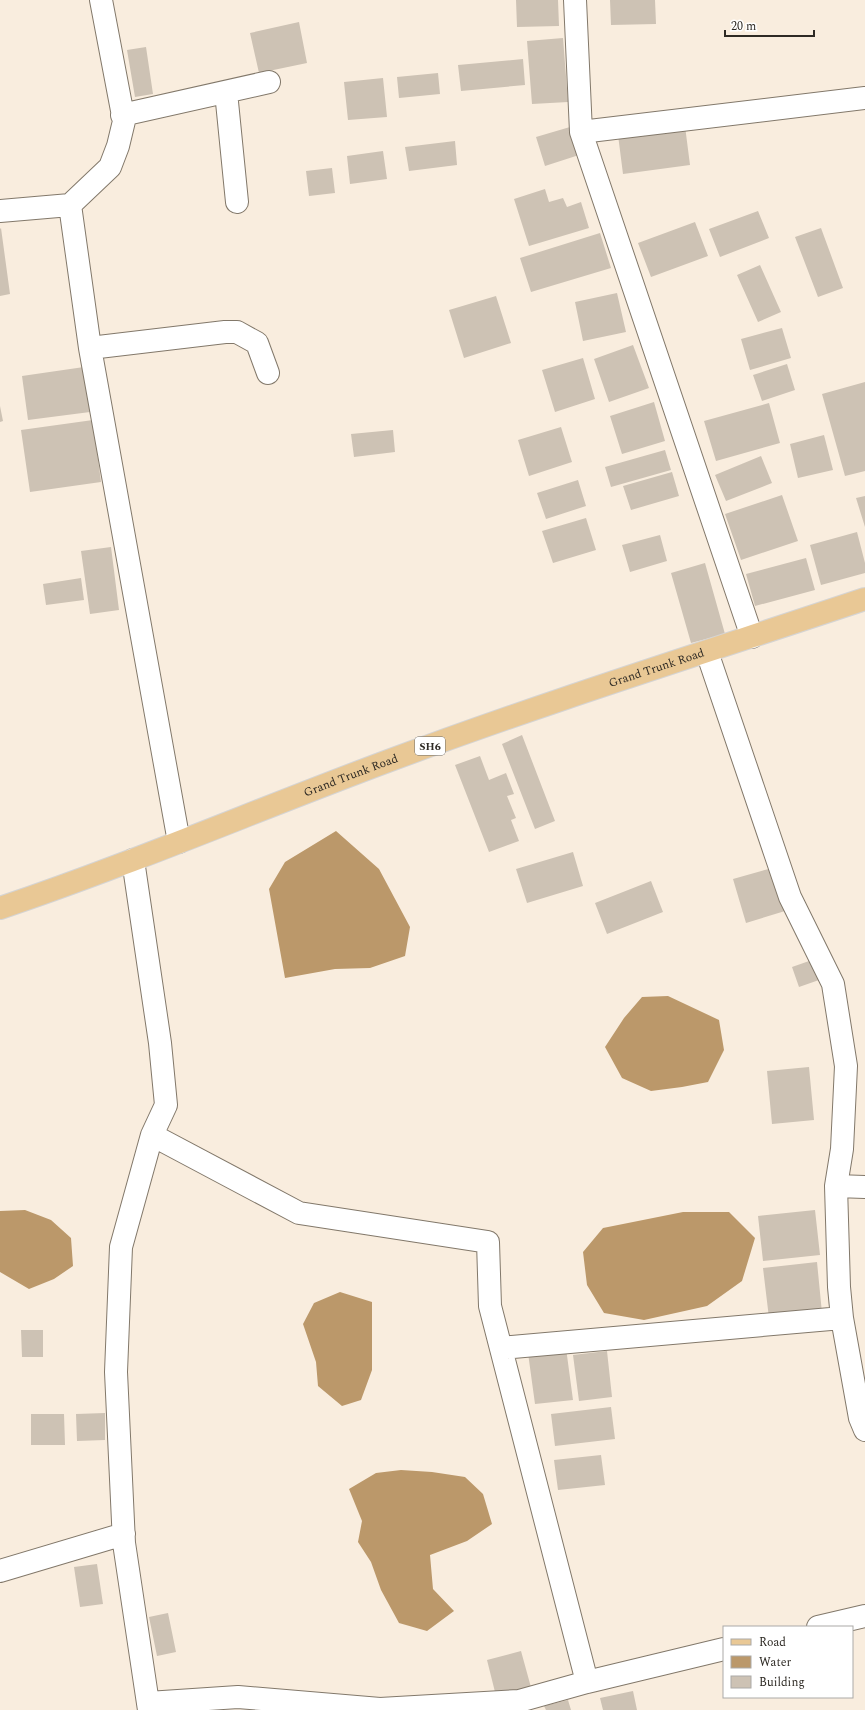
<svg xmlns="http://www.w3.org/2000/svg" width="865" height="1710" font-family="Spectral,serif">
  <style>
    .water { fill: #bb986a }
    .building { fill: #cdc2b4 }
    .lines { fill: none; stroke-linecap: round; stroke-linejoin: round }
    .minor-casing { stroke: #82786a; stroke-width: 24 }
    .major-casing { stroke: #d5d4d3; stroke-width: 24 }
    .minor { stroke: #fff; stroke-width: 22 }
    .major { stroke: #e9c895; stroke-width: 22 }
    .labels { text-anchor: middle; stroke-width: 3.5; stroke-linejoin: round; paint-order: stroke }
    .shield { fill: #fff; stroke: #6d6a66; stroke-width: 1 }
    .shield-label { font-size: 11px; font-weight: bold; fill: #2e2a24 }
    .street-label { font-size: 12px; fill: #2e2a24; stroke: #fff }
  </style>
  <rect width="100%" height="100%" fill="#f9edde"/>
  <!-- water -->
  <path class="water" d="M336 831 379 869 410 927 405 956 370 968 335 969 285 978 269 889 285 862Z
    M668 996 719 1020 724 1050 708 1082 682 1087 651 1091 622 1078 605 1047 624 1018 642 997Z
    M25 1210 51 1220 71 1238 73 1266 54 1279 29 1289 0 1272V1211Z
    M683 1212H729L755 1238 742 1281 707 1306 644 1320 604 1313 587 1285 583 1252 603 1228Z
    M340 1292 372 1302V1370L361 1400 342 1406 318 1386 316 1362 303 1324 314 1303Z
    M401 1470 432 1472 465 1477 483 1494 492 1524 467 1541 430 1555 433 1589 454 1611 427 1631 399 1623 381 1590 371 1562 358 1542 362 1521 349 1489 376 1473Z"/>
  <!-- building -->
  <path class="building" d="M516 0H558L559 26 517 27Z
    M610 0H655L656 24 611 25Z
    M299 22 307 63 259 73 250 33Z
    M563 38 568 102 532 104 527 41Z
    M146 47 153 94 135 97 127 50Z
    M523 59 525 85 461 91 458 65Z
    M438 73 440 94 399 98 397 77Z
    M383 78 387 117 348 120 344 82Z
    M685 126 690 165 623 174 618 135Z
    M570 127 579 155 545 166 536 137Z
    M455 141 457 165 409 171 405 147Z
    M383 151 387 179 350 184 347 156Z
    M332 168 335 193 309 196 306 171Z
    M545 189 549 202 563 198 567 207 581 202 589 228 529 246 514 199Z
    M758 211 769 238 720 257 709 229Z
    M695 222 708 256 651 277 638 243Z
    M1 228 10 294 0 296V229Z
    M821 228 843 288 818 297 795 237Z
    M600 233 611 268 531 292 520 258Z
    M760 265 781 312 758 322 737 275Z
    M617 293 626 332 583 341 575 302Z
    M496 296 511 343 464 358 449 310Z
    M782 328 791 358 750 370 741 339Z
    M633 345 649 388 609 402 594 359Z
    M583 358 595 399 555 412 542 370Z
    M787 364 795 390 762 401 753 375Z
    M84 367 90 412 28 420 22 376Z
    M865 382V471L845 476 822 394Z
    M654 402 665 441 622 454 610 416Z
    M769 403 780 443 716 461 704 421Z
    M0 406 3 421 0 422Z
    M93 420 101 482 30 492 21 430Z
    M561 427 572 462 529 476 518 440Z
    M393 430 395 452 354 457 351 434Z
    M824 435 833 470 798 478 790 444Z
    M665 450 671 470 611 487 605 467Z
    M761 456 772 483 726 501 715 475Z
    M672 472 679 496 631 510 623 486Z
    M578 480 586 506 546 519 537 493Z
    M782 495 798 541 741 560 725 514Z
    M865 496V527L856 498Z
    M586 518 596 550 553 563 542 531Z
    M857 532 865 563V573L821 585 810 545Z
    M660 535 667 561 630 572 622 545Z
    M111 547 119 610 90 614 81 551Z
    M806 558 815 590 755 606 746 574Z
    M705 563 725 634 691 643 671 573Z
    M81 578 84 600 46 605 43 584Z
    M522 735 555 821 535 829 502 744Z
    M480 756 489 780 506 773 514 794 507 796 516 818 511 820 519 841 489 852 455 765Z
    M573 852 583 886 527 903 516 869Z
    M772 868 785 911 746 923 733 879Z
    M651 881 663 912 607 934 595 903Z
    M812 960 819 980 799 987 792 967Z
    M809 1067 814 1120 772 1124 767 1071Z
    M815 1210 820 1255 763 1261 758 1216Z
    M817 1262 822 1313 769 1318 763 1268Z
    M21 1330H43V1357H22Z
    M566 1348 573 1400 535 1404 528 1353Z
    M607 1351 612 1397 579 1401 573 1355Z
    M611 1407 615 1439 555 1446 551 1414Z
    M105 1413V1440L77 1441 76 1414Z
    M31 1414H64L65 1445H31Z
    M601 1455 605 1485 558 1490 554 1460Z
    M97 1564 103 1604 80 1607 74 1567Z
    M168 1613 176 1652 157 1656 149 1617Z
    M521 1651 532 1691 497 1700 487 1660Z
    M633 1691 637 1710H603L600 1698Z
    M568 1700 571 1710H546L544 1706Z"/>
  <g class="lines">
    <defs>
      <path id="minor" d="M101 0 124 121 118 146 110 167 70 205 90 348 179 842
        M575 0 581 132 752 637
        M226 92 237 202
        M122 115 269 82
        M581 132 865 98
        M0 211 70 205
        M90 348 225 332H237L257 343 268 373
        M707 652 790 897 833 984 846 1066 842 1149 836 1186 839 1287 842 1318 860 1418 865 1430
        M133 860 160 1043 166 1105 152 1135 121 1247 116 1372 124 1543 149 1710
        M152 1135 299 1213 488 1242 490 1306 587 1682
        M836 1186 865 1187
        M501 1348 842 1318
        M0 1571 124 1534
        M818 1627 865 1616
        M148 1703 238 1697 380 1709 519 1701 587 1682 724 1649"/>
      <g id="major">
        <path id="s1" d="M0 908C131 864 259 809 388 761 546 702 706 652 865 599"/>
      </g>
    </defs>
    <!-- minor casing -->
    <use href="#minor" class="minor-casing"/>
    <!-- major casing -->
    <use href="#major" class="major-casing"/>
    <!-- minor -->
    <use href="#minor" class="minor"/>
    <!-- major -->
    <use href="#major" class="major"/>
  </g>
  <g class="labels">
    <!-- shield labels -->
    <rect class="shield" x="415" y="737" width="30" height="18" rx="3"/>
    <g class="shield-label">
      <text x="430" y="750">SH6</text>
    </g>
    <!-- street labels -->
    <g class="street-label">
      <text dy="4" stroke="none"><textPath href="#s1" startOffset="699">Grand Trunk Road</textPath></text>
      <text dy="4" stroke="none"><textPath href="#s1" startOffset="375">Grand Trunk Road</textPath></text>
    </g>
  </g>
  <!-- legend -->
  <rect x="723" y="1626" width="130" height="72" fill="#ffffff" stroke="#abaaa7"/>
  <rect x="731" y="1639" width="20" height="6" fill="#e9c895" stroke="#abaaa7"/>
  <text x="759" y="1646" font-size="12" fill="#2e2a24">Road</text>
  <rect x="731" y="1656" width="20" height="12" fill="#bb986a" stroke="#abaaa7"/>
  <text x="759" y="1666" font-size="12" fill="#2e2a24">Water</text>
  <rect x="731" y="1676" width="20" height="12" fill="#cdc2b4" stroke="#abaaa7"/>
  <text x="759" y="1686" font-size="12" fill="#2e2a24">Building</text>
  <!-- scale -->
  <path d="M725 30v6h89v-6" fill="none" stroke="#2e2a24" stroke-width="2"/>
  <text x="731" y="30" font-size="12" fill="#2e2a24" stroke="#ffffff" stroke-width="3" paint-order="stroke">20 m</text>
</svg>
